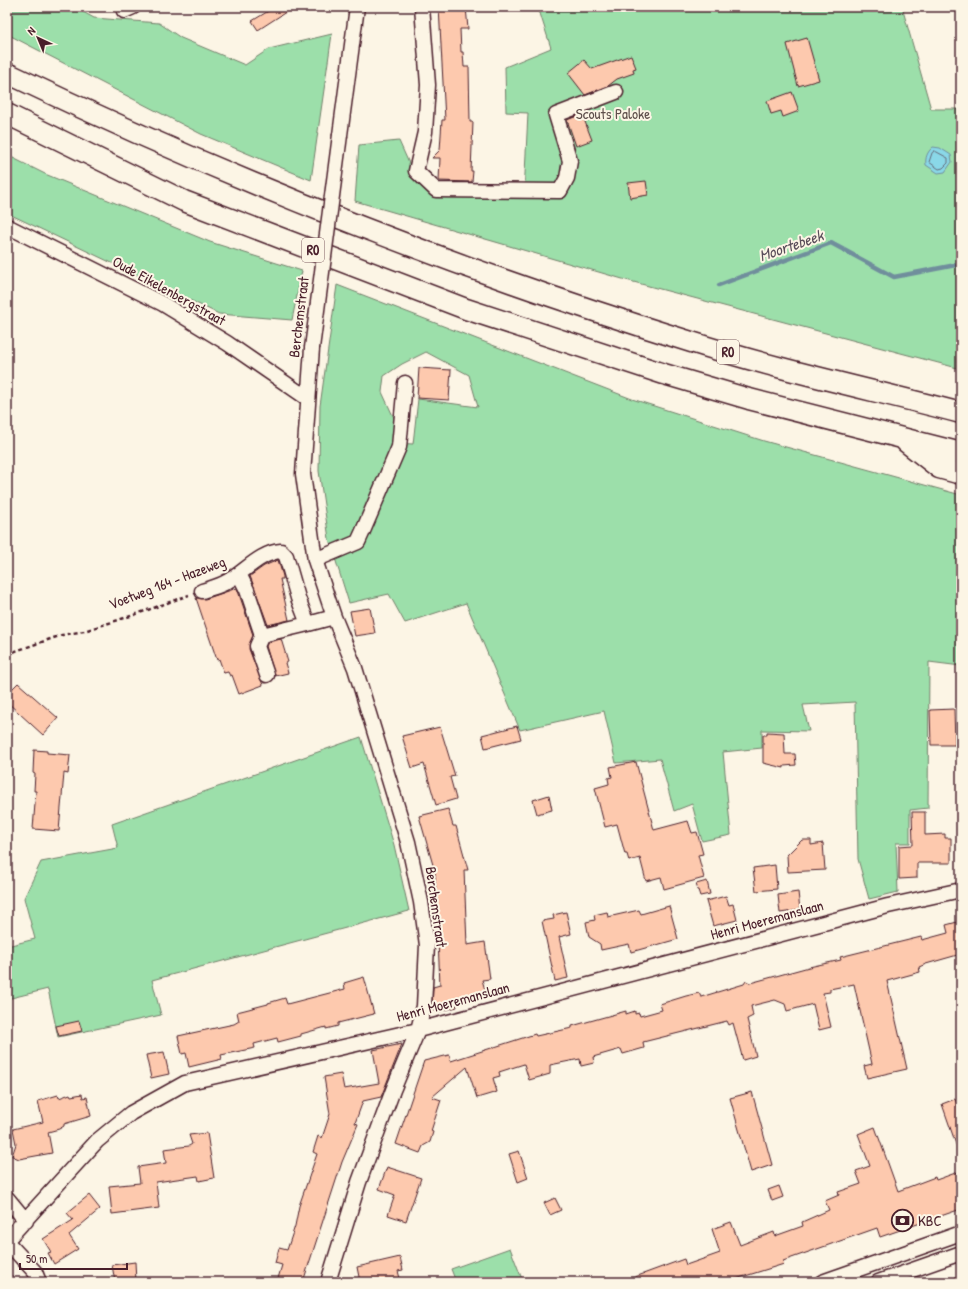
<svg xmlns="http://www.w3.org/2000/svg" width="968" height="1289" font-family="'Patrick Hand',sans-serif">
  <style>
    .green { fill: #9cdfaa; stroke: #737f6a; fill-rule: evenodd }
    .water { fill: #8ad8e8; stroke: #708e9c }
    .lines { fill: none; stroke-linecap: round; stroke-linejoin: round }
    .shore { stroke: #646977; stroke-width: 1 }
    .stream { stroke: #708e9c; stroke-width: 4.5 }
    .building { fill: #fdc9ae; stroke: #4a1f2b }
    .minor-casing { stroke: #4a1f2b; stroke-width: 17 }
    .highway-casing { stroke: #4a1f2b; stroke-width: 23 }
    .path { stroke: #4a1f2b; stroke-width: 2.5; stroke-dasharray: 4 3; stroke-linecap: butt }
    .minor { stroke: #fcf5e5; stroke-width: 14 }
    .highway { stroke: #fcf5e5; stroke-width: 20 }
    .minor-bridge-casing { stroke: #4a1f2b; stroke-width: 17; stroke-linecap: butt }
    .minor-bridge { stroke: #fcf5e5; stroke-width: 14 }
    .labels { text-anchor: middle; stroke-width: 4; stroke-linejoin: round; paint-order: stroke }
    .shield { fill: #fcf5e5; stroke: #7f5f63; stroke-width: 1 }
    .shield-label { font-size: 14px; font-weight: bold; fill: #4a1f2b }
    .park-label { font-size: 15px; fill: #5e4f4b; stroke: #fcf5e5 }
    .street-label { font-size: 15px; fill: #4a1f2b; stroke: #fcf5e5 }
    .poi-label { font-size: 15px; fill: #4a1f2b; stroke: #fcf5e5; text-anchor: start }
    .water-label { font-size: 16px; font-style: italic; fill: #5a4d5a; stroke: #fcf5e5 }
  </style>
  <rect width="100%" height="100%" fill="#fcf5e5"/>
  <filter id="ink" filterUnits="userSpaceOnUse"><feTurbulence type="fractalNoise" baseFrequency=".025" numOctaves="2"/><feDisplacementMap in="SourceGraphic" scale="8" xChannelSelector="R" yChannelSelector="G"/><feConvolveMatrix kernelMatrix="1 2 1 2 8 2 1 2 1" color-interpolation-filters="sRGB"/></filter>
  <g filter="url(#ink)">
    <!-- green -->
    <path class="green" d="M7 7H74L94 18 159 23 181 38 245 65 269 49 332 34 311 180 201 134 7 34Z
      M538 7H902L931 109H961V369L626 280 355 201 359 145 399 141 416 179 435 194H524L528 113 506 112 505 67 551 48Z
      M7 155 45 174 210 242 302 271 292 320 219 314 7 213Z
      M337 285 632 399 764 441 961 495V666L929 662 928 808 910 810V843H896L898 892 869 899 858 859 855 702 803 705 809 731 762 730V748L723 752 731 835 702 841 692 804 674 811 660 759 616 763 604 711 520 730 466 603 405 623 389 594 349 603 329 539 319 471 320 406ZM426 352 469 375 478 407 418 399 413 444 394 443V418L382 392 384 376 402 364Z
      M361 737 394 845 409 911 152 980 161 1015 58 1037 48 989 7 999V946L35 939 24 898 41 862 118 848 112 824Z
      M510 1248 522 1279 513 1282H456L451 1269Z"/>
    <!-- water -->
    <path class="water" d="M933 147 940 148 951 155 952 162 945 172 938 173 926 165C925 158 927 152 933 147Z"/>
    <g class="lines">
      <!-- shore -->
      <path class="shore" d="M935 151 948 158V163L943 168 939 169 929 162 932 153Z"/>
      <!-- stream -->
      <path class="stream" d="M719 285 831 243 894 277 961 264"/>
    </g>
    <!-- building -->
    <path class="building" d="M275 7H287L289 10 258 30 252 21Z
      M439 7H466L468 29H460L461 52H463L464 67H469L470 122H473L471 171H473L472 182 439 181 440 158H432L440 150 442 120H445Z
      M807 38 819 80 798 86 787 44Z
      M631 55 636 68 633 69 634 73 617 79 608 86 585 95 568 73 584 60 592 69Z
      M792 92 799 111 783 117 781 111 771 114 767 101Z
      M582 114 592 140 576 146 567 120Z
      M646 181 648 195 630 198 628 183Z
      M419 368 451 370 449 400 417 398Z
      M278 560 283 576V579H280L289 620 268 625 250 576 264 566Z
      M237 588 253 635 249 649 263 685 239 694 232 675 230 676 228 672 224 673 219 659 217 660 196 598 205 599Z
      M370 608 375 633 355 636 350 611Z
      M281 639 288 662 285 663 288 673 275 676 266 646 268 642Z
      M18 683 58 718 43 735 7 702V694Z
      M954 709 955 745H931L930 710Z
      M517 726 521 739 485 748 482 735Z
      M440 727 455 776 450 777 456 799 436 805 424 764 412 768 402 736Z
      M767 732 784 733 785 754H795L796 765 784 766V768L763 763V735H767Z
      M34 750 47 751V753L70 755 68 774 64 773 59 831 33 829 36 791H34L35 774 33 773Z
      M636 762 654 830 688 821 692 833 697 832 703 854 698 855 704 878 664 889 661 877 646 881 640 858 629 861 627 854H625L617 824 605 827 595 788 609 784 608 778 612 777 610 767Z
      M549 795 552 810 537 814 533 800Z
      M448 809 453 826H456L468 870H464L467 945 485 942 490 979 482 980 487 996 456 1004 457 1007 437 1012 432 1009 433 987 440 985 435 872 419 816Z
      M912 812H925V835L945 834V838H951V863H917V878L899 879V846L913 845Z
      M802 840H811V845L823 843 825 870 788 872 787 855Z
      M775 865 777 889 756 891 753 868Z
      M707 881 710 894 700 896 696 884Z
      M798 892 800 910 780 913 778 895Z
      M726 896 729 905 733 904 737 920 713 926 706 901Z
      M669 906 678 939 631 952 629 944 601 950 600 944 589 937 586 922 595 920 594 915 607 912 608 917 639 910 641 914Z
      M566 912 571 934 559 937 568 978 555 981 542 921 554 919 553 915Z
      M961 921V954L926 964 919 967 920 972 887 981 907 1069 867 1078 864 1066 872 1064 854 984 830 989V992L823 993 831 1027 819 1030 813 1004 787 1011 785 1004 775 1000 751 1006 753 1016 747 1019 756 1056 743 1060 733 1023 729 1025 727 1021 643 1042 644 1048 623 1054 621 1049 593 1057 594 1063 581 1066 580 1059 550 1065V1074L529 1080 524 1064 499 1072 500 1076 493 1078 497 1092 477 1098 467 1067 432 1097 441 1100 431 1131 433 1132 430 1142 423 1146 420 1153 396 1144 424 1061 449 1055 451 1061 535 1034 536 1036 572 1028V1026L626 1011V1014L635 1011V1014L639 1013 640 1016 662 1010 660 1004 686 996 699 993 701 997 744 984 746 981 750 983 765 979 809 967 841 960 840 957 921 937 922 940 948 933 946 925Z
      M364 977 374 1014 338 1023V1026L326 1029V1027L301 1034V1036L278 1042 277 1038 254 1044 255 1048 221 1055 222 1059 189 1067 186 1053 182 1054 178 1036 234 1024 239 1021 237 1012 268 1004V1003L285 998 287 1004 345 989 344 983Z
      M79 1021 82 1031 59 1036 56 1026Z
      M402 1044 381 1097 363 1101 355 1123 358 1124 342 1162 303 1282H277L282 1265 275 1263 279 1248 287 1250 295 1226 299 1206 317 1154 313 1152 318 1136 322 1138 330 1114 324 1077 341 1074 344 1089 379 1083 373 1050Z
      M164 1052 169 1074 151 1078 146 1055Z
      M752 1092 772 1165 751 1172 730 1098Z
      M70 1094 71 1096 82 1094 83 1098 87 1097 91 1116 64 1124V1126L59 1129 48 1132 52 1153 19 1159 12 1156 16 1144 13 1129 43 1122 38 1101 58 1095 59 1098Z
      M955 1099 961 1115V1153H959L942 1104Z
      M875 1127 898 1191 935 1177 936 1180 961 1171V1209L880 1237 877 1228 783 1261 784 1264 726 1282H624V1281L684 1259 686 1265 720 1253 712 1229 731 1222 740 1245 774 1232 775 1236 803 1226 802 1222 829 1210 825 1201 839 1195 838 1192 861 1184 856 1171 870 1166 858 1134Z
      M207 1133 214 1178 199 1181 198 1176 156 1182 159 1208 112 1214 109 1186 140 1183 138 1167 166 1163 164 1149 189 1146 192 1144 189 1135Z
      M519 1151 528 1178 518 1182 509 1154Z
      M387 1167 421 1178 406 1221 388 1215 395 1195 379 1189Z
      M779 1186 783 1197 772 1201 768 1190Z
      M89 1195 100 1209 69 1235 78 1249 54 1264 48 1253 51 1252 43 1239 73 1220 67 1213Z
      M555 1198 561 1210 550 1215 544 1203Z
      M400 1257 403 1270 398 1271 401 1282H360L357 1267Z
      M135 1262 136 1282H115L112 1265Z"/>
    <g class="lines">
      <defs>
        <path id="minor" d="M422 7 428 85 425 132 416 171 436 190 560 191 567 178 570 161 556 115 616 92
          M124 11 133 7
          M340 135 357 7
          M7 226 163 304 227 343 307 398
          M312 348 303 474 315 560 334 617 355 668 408 842 421 902 427 945 424 1006 418 1030 393 1090 359 1182 328 1282
          M315 560 358 542 363 531 399 447 405 383
          M239 574 247 590 262 635 308 624
          M202 591C211 588 221 586 228 581 246 571 259 553 281 551L286 556 298 598 308 624 334 617
          M262 635 257 646 267 675
          M7 1198 26 1221
          M7 1240 97 1141 131 1113 185 1083 418 1030 888 906 961 890
          M7 1242 35 1272 39 1282
          M822 1282 961 1233
          M878 1282 961 1253"/>
        <path id="highway" d="M7 73C226 178 453 268 685 340 775 369 869 389 961 413
          M7 114 184 201 466 309 664 374 749 399 961 453
          M906 442 939 468 961 474"/>
      </defs>
      <!-- minor casing -->
      <use href="#minor" class="minor-casing"/>
      <!-- highway casing -->
      <use href="#highway" class="highway-casing"/>
      <!-- path -->
      <path class="path" d="M7 654 62 635 84 631 134 615 189 595
        M802 1282 810 1279"/>
      <!-- minor -->
      <use href="#minor" class="minor"/>
      <!-- highway -->
      <use href="#highway" class="highway"/>
      <defs>
        <path id="minor-bridge" d="M312 348 340 135"/>
      </defs>
      <!-- minor-bridge casing -->
      <use href="#minor-bridge" class="minor-bridge-casing"/>
      <!-- minor-bridge -->
      <use href="#minor-bridge" class="minor-bridge"/>
    </g>
  </g>
  <!-- icons -->
  <defs>
    <symbol id="bank-ring" viewBox="-11 -11 22 22"><circle r="9.5" fill="#fcf5e5" stroke="#4a1f2b" stroke-width="1.5"/><path d="M-6-4H6V4H-6ZM0-2.3a2.3 2.3 0 1 0 0 4.6a2.3 2.3 0 1 0 0-4.6Z" fill="#4a1f2b"/></symbol>
  </defs>
  <g fill-rule="evenodd">
    <use href="#bank-ring" x="890" y="1208" width="25" height="25"/>
  </g>
  <g class="labels">
    <!-- shield labels -->
    <g class="shield">
      <rect x="302" y="238" width="22" height="24" rx="3"/>
      <rect x="717" y="340" width="22" height="24" rx="3"/>
    </g>
    <g class="shield-label">
      <text x="313" y="255">R0</text>
      <text x="728" y="357">R0</text>
    </g>
    <!-- park labels -->
    <g class="park-label">
      <text x="613" y="119">Scouts Paloke</text>
    </g>
    <!-- street labels -->
    <g class="street-label">
      <text transform="translate(169 291) rotate(29)" y="5">Oude Eikelenbergstraat</text>
      <text transform="translate(299 317) rotate(-83)" y="5">Berchemstraat</text>
      <text transform="translate(167 583) rotate(-21)" y="5">Voetweg 164 - Hazeweg</text>
      <text transform="translate(436 907) rotate(82)" y="5">Berchemstraat</text>
      <text transform="translate(767 920) rotate(-15)" y="5">Henri Moeremanslaan</text>
      <text transform="translate(453 1002) rotate(-15)" y="5">Henri Moeremanslaan</text>
    </g>
    <!-- poi labels -->
    <g class="poi-label">
      <text x="918" y="1226">KBC</text>
    </g>
    <!-- water labels -->
    <g class="water-label">
      <text transform="translate(791 245) rotate(-19)" y="6">Moortebeek</text>
    </g>
  </g>
  <!-- margin -->
  <rect width="968" height="1289" fill="none" stroke="#fcf5e5" stroke-width="24"/>
  <rect x="12" y="12" width="944" height="1265" fill="none" stroke="#4a1f2b" stroke-width="1.5" filter="url(#ink)"/>
  <!-- north arrow -->
  <g transform="translate(38 38) rotate(316)" stroke="#fcf5e5" stroke-width="3" paint-order="stroke">
  <path d="M0-3L7 15L0 10L-7 15Z" fill="#4a1f2b"/>
  <text y="-6" font-size="11" font-weight="bold" text-anchor="middle" fill="#4a1f2b">N</text>
  </g>
  <!-- scale -->
  <path d="M20 1263v6h107v-6" fill="none" stroke="#4a1f2b" stroke-width="2"/>
  <text x="26" y="1263" font-size="12" fill="#4a1f2b" stroke="#fcf5e5" stroke-width="3" paint-order="stroke">50 m</text>
</svg>
